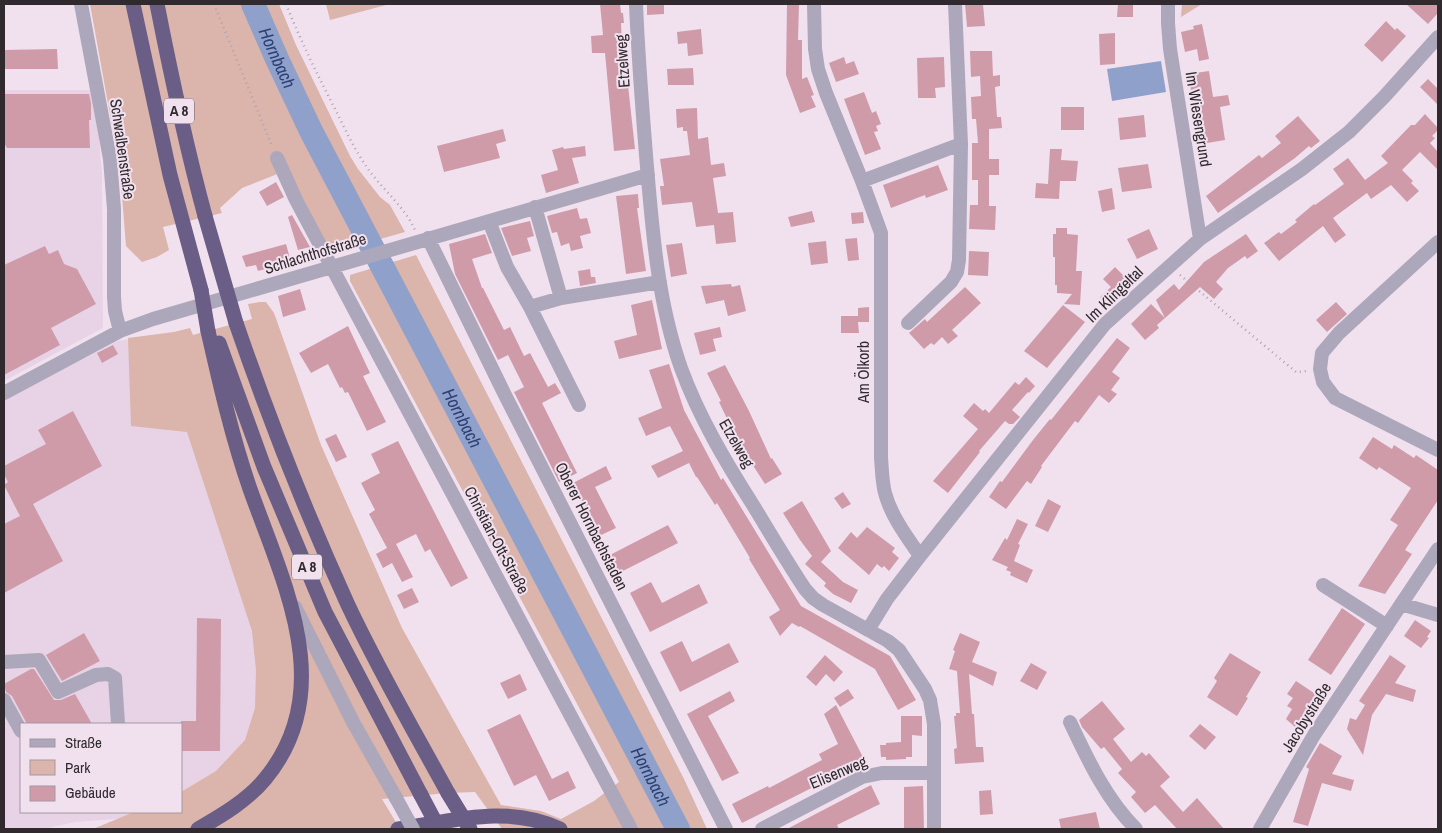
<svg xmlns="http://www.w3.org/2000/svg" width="1442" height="833" font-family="'Archivo Narrow',sans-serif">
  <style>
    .built { fill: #e7d3e5 }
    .green { fill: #dbb4ac }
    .water { fill: #8fa1ca }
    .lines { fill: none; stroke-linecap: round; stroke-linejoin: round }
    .river { stroke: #8fa1ca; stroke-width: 24 }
    .building { fill: #cf9ba9 }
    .path { stroke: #aea2ad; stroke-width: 2.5; stroke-dasharray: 1 4; stroke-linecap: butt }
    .minor { stroke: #ada7bb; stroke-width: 14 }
    .highway { stroke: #6a5e86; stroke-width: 15 }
    .minor-bridge { stroke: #ada7bb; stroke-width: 14 }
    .highway-bridge { stroke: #6a5e86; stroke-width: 15 }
    .labels { text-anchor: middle; stroke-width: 4; stroke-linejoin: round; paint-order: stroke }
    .shield { fill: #f1e1ef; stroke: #6a6169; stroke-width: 1 }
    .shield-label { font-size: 15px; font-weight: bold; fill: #302a2f }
    .street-label { font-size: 16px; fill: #302a2f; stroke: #f1e1ef }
    .water-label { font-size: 18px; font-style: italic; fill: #2c4075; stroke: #f1e1ef }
  </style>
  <rect width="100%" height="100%" fill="#f1e1ef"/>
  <!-- built -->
  <path class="built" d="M4 90H91L99 137 102 174 103 328 4 381Z
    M174 332 262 602 269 731 181 806V724H21V812H156L130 818 75 822 44 829H4V400L118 341Z"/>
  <!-- green -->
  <path class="green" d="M90 4H279L296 45 350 156 358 169 380 197 390 205 405 232 331 253 285 171 242 188 220 208 222 213 163 227 169 250 157 257 142 262 126 246 120 170Z
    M326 4H390L330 20Z
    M1182 4H1202L1181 17Z
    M416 255 684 779 707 829H502L475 792 448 793 382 799 400 829H93L134 812H181V792L216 771 245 740 255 708 256 670 252 631 187 432 131 426 128 338 174 332 190 328 193 335 252 319 248 304 260 302H266L274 313 321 445 402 628 501 805 541 811 561 819 594 801 619 782 350 281V275Z"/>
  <!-- water -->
  <path class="water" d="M1161 61 1166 92 1112 101 1107 69Z"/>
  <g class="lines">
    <!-- river -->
    <path class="river" id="s1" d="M253 4 277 59 311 131 678 829"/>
  </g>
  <!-- building -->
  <path class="building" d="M600 4H620L621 13H623L624 23H621L622 46 626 45 628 67H626L635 149 614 151 605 53H592L591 36 603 35Z
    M647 4H664V14L647 15Z
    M787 4H799L798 40H802V79L807 77 814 95 811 96 816 107 800 113 786 75Z
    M965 4H983L985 26 967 27Z
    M1118 4H1133V17H1117Z
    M1406 4H1438V13L1428 24Z
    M1386 21 1395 30 1397 28 1406 36 1382 62 1364 45Z
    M1202 24 1209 59 1199 61 1197 49 1185 52 1181 32 1194 29 1193 26Z
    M701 29 703 54 688 56 687 43 678 44 677 32Z
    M1115 33V64L1100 65 1099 34Z
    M57 49 58 69H4V50Z
    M970 51H992L993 76 1000 75V86L995 87 997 117H1001L1002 128 989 129V159H999V175H989V206H996L995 230 969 229 970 205H978V180H972V143H978L976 119H972L971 97 981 96 980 76 971 77Z
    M844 57 846 64 854 61 859 74 836 82 829 63Z
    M944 57 945 87 935 88 936 98H918L917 58Z
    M693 68 694 85H668L667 69Z
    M1209 71 1213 97 1228 95 1230 105 1220 107 1225 140 1201 144 1188 74Z
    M1428 79 1438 89V105L1420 87Z
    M864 92 872 113 876 111 881 124 876 126 878 131 874 132 881 149 865 155 844 99Z
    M4 94H89L91 103V120H89L90 148H7L4 143Z
    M1061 107H1084V130H1061Z
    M697 108 698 139 708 137 711 165 724 163 726 176 713 178 718 213 733 212 736 242 716 244 714 225 696 227 692 202 662 205 660 186H664L660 159 690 155 687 131H683V127L677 128 676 109Z
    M1425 114 1437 127V131L1432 136 1435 138 1430 143 1438 152V170L1420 152 1402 170 1413 181 1411 183 1419 191 1407 202 1391 185 1371 199 1367 193 1333 218 1346 235 1335 243 1323 226 1279 261 1264 243 1279 232 1281 234 1297 222 1295 220 1314 204 1315 205 1344 184 1333 169 1348 158 1365 180 1388 163 1381 156 1411 125H1415Z
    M1144 115 1146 137 1120 140 1118 118Z
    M1298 116 1320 141 1311 148 1309 146 1295 158 1218 213 1206 196 1259 155 1262 158 1281 143 1275 136Z
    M503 129 506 141 496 144 500 158 444 172 437 146Z
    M585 146 586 156 572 158 579 183 546 193 541 175 558 170 552 150 563 147 564 149Z
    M1050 149H1062L1061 160 1078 161 1076 181H1060L1059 199 1035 198 1036 183 1048 184Z
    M1148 164 1152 188 1122 192 1118 168Z
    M938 165 948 190 926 198 925 195 891 208 883 185Z
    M276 182 284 197 267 206 259 192Z
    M1112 188 1115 209 1102 212 1098 191Z
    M638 194 639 208H637L646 271 626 274 616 196Z
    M577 208 580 219 587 218 591 233 580 236 583 248 571 251 569 243 561 246 557 232 552 233 547 216Z
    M812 211 815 222 791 227 788 217Z
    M863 212 864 223 852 224 851 213Z
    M292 215 310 247 298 250 288 217Z
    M530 221 534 236 527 238 531 251 512 256 501 228Z
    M1056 228H1067V234L1078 235 1076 271H1082L1080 305 1064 304 1072 294 1057 293V285H1055V257H1053V234H1056Z
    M1149 229 1158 249 1137 259 1127 239Z
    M485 234 492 253 472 259 482 288H483L504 330 510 327 524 356 530 353 548 387 555 383 561 393 542 403 577 473 559 482 514 392 524 387 508 355 498 360 455 274 449 244Z
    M1246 234 1258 251 1247 259 1245 256 1228 268 1216 282 1223 289 1214 299 1200 287 1165 318 1156 300 1174 284 1179 290 1204 262Z
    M857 238 859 260 848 261 845 239Z
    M826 241 828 263 811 265 808 243Z
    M682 243 687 274 671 277 666 245Z
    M286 244 291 262 258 271 256 265 246 267 242 256Z
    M45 246 49 254 58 250 64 264 77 269 96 304 51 328 60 345 4 375V265Z
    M969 251 989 252 988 276 968 275Z
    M1115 267 1126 278 1114 290 1103 279Z
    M590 269 591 277H595L596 283 580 286 578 271Z
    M731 284 732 287 740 285 746 311 728 316 724 300 706 304 701 286Z
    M965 287 981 303 952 330 958 336 948 344 942 337 934 345 931 343 924 349 909 333 925 319 927 322Z
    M1111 287 1120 296 1109 306 1100 297Z
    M300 289 306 310 283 317 278 296Z
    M652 300 662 349 619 359 614 341 637 335 631 305Z
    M1336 302 1347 314 1327 332 1316 320Z
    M1151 304 1165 318 1157 325 1159 328 1145 340 1131 324Z
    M1063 305 1085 322 1047 368 1024 351Z
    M869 307V322H858L859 333H841V316H858V308Z
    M348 326 370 373 363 376 386 422 367 431 348 392 345 393 342 387 340 388 328 364 311 373 299 353Z
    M720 327 722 337 713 339 716 351 700 355 694 333Z
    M1117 338 1130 348 1112 372 1120 378 1111 390 1117 394 1109 403 1099 395 1078 423 1075 421 1041 466 1042 467 1031 484 1027 481 1006 509 989 497 1000 481 1002 482 1033 440 1050 419 1051 420Z
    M113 345 118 354 102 363 97 353Z
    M669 364 684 410 721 480 723 478 801 606 890 656 916 700 898 710 875 669 800 626 799 627 792 623 780 636 769 617 780 610 749 559 750 558 717 503 715 505 697 477H696L689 463 658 478 651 466 683 451 670 426 646 436 638 418 662 408 649 370Z
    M725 365 749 411 771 459 772 458 782 474 765 484 745 453 744 454 719 402 721 401 707 373Z
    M1026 377 1035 386 1029 393 1028 392 1012 410 1020 417 1013 424H1009L1005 421 979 451 980 452 948 493 933 481 978 429 963 416 974 403 983 411 985 409 989 413 1015 382 1019 385Z
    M73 411 102 466 33 504 63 561 4 593V524L20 516 4 485 8 482 4 474V466L46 444 38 430Z
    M336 434 347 457 336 462 325 439Z
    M1373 437 1392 449 1394 445 1414 458 1416 455 1438 470V500L1405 550 1412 554 1385 594 1358 586 1398 525 1390 520 1411 488 1379 467 1377 470 1359 458Z
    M398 441 468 578 451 587 430 549 425 552 416 534 396 544 413 577 402 582 392 563 383 568 376 554 387 548 369 514 375 510 361 483 380 473 371 454Z
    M606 466 612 479 595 487 616 528 599 536 573 483Z
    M843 492 851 504 842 509 834 498Z
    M1048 499 1061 506 1048 532 1035 526Z
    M802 501 831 551 821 562 843 582 858 590 851 603 833 594 824 586 826 583 805 564 812 556 800 540 783 513Z
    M1017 519 1028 524 1018 544 1020 545 1014 561 1033 570 1027 583 1010 575 1011 572 1006 570 1008 567 992 560 1005 538 1007 540Z
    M668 525 678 543 619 573 610 555Z
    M867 527 895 548 892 552 899 558 889 571 884 566 882 568 877 564 869 575 838 548 851 532 857 538Z
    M651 582 662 603 699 584 708 603 650 632 630 593Z
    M412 588 419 602 404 609 397 595Z
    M1342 608 1365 624 1331 675 1308 660Z
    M197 618 221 619 220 751H181V721H196Z
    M1415 620 1431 631 1427 637 1429 638 1421 648 1404 636Z
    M84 633 100 661 62 681 46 655Z
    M960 633 980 642 972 662 997 672 993 686 969 674 972 714H974L976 747H983L984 762 955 764 954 749 957 748 954 716H956V713H960L957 671 949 669 955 651 953 650Z
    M682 641 692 662 729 643 739 662 680 692 660 652Z
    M1230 653 1261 672 1246 697 1248 698 1237 716 1207 697 1217 681 1214 678Z
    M825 655 843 672 834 682 826 674 816 686 806 677Z
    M1390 655 1406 666 1395 683 1416 690 1413 702 1386 694 1372 715 1363 755 1347 729 1350 718 1356 720 1365 705 1359 701Z
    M1031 663 1047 672 1037 690 1020 681Z
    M31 669H34L54 700H61L75 694 92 724H27L12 696 6 692 4 684Z
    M520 674 527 690 508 699 500 683Z
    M1296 681 1317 695 1295 727 1286 719 1292 709 1287 706 1293 698 1287 694Z
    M848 689 854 698 840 707 834 698Z
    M730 691 735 701 708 716 739 773 722 781 687 714Z
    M1102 701 1125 729 1113 739 1131 762 1142 752 1146 756 1149 753 1170 777 1160 786 1183 812 1197 798 1224 829H1177L1155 805 1145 813 1131 797 1136 792 1118 773 1122 769 1104 747 1101 749 1082 727 1079 720Z
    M836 705 865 761 742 823 732 804 768 786 769 788 822 760 819 754 838 744 824 714Z
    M520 714 552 779 568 771 576 788 549 801 536 775 514 786 487 730Z
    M901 716H922V736L912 735V757H906V759L886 760V757H881L880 745H886V743L901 742Z
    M1200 724 1216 737 1205 750 1189 736Z
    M1320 743 1342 756 1332 774 1354 780 1351 791 1322 783 1308 826 1293 822 1309 769 1306 767Z
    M871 785 880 804 837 825 839 829H787Z
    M923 786 924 829H904V787Z
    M991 790 993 814 980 815 979 791Z
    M1096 812 1100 829H1061L1059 819Z"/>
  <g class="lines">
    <!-- path -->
    <path class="path" d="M214 4 272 146
      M286 4C300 39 316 72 333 105 343 124 352 145 364 163 379 187 403 204 415 230
      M1180 275 1296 372 1309 371"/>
    <!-- minor -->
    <path class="minor" d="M81 4 110 159 114 209V297L115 311 120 331
      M636 4C638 54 642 105 646 155 652 226 657 300 681 368 699 417 725 461 753 505 770 533 787 562 805 589L813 598 823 605 888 641 899 650 925 689 930 700 934 724V829
      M814 4 815 49 818 69 826 93 862 181 881 233V458C882 469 882 482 885 493 891 516 907 537 920 556
      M1168 4V23L1170 49 1200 239
      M277 158 296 200 631 829
      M862 181 961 144
      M535 207 561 298
      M489 221 507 267 530 307 579 405
      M428 238 504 393 726 829
      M1438 242 1339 333 1322 353 1320 369 1323 382 1335 398 1438 450
      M530 307 561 298 660 282
      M908 323 951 282 957 272 959 260 961 144 955 4
      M4 393 120 331 153 319 648 175
      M1323 585 1387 626
      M1401 604 1438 615
      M295 607 353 722 396 798
      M868 630 887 599 920 556 1105 324 1200 239 1302 169 1349 132 1384 97 1438 37
      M4 662 39 660 58 692 96 675 108 674 115 678 118 724
      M4 700 21 731
      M1070 722C1088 760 1106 799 1136 829
      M762 829 862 777 882 773H934
      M1260 829 1314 735 1438 549"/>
    <!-- highway -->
    <path class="highway" d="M133 4 170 175 201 290
      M157 4C171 75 186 146 205 216
      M236 323C269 419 306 513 348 605 378 669 414 731 448 793
      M219 343 264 467 325 612 421 795
      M198 829C221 816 248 800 265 779 339 690 283 582 250 489 232 437 220 384 208 331
      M398 829C453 821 507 804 560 829"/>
    <!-- minor-bridge -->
    <path class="minor-bridge" d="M396 798 413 829"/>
    <!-- highway-bridge -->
    <path class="highway-bridge" d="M205 216 236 323
      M201 290 208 331
      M448 793 470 829
      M421 795 439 829"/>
  </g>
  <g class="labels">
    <!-- shield labels -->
    <g class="shield">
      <rect x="164" y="98.5" width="30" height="25" rx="4"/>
      <rect x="292" y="554.5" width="30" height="25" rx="4"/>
    </g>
    <g class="shield-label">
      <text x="179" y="116">A 8</text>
      <text x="307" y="572">A 8</text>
    </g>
    <!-- street labels -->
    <g class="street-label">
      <text transform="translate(622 61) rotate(-94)" y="6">Etzelweg</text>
      <text transform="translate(1199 119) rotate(81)" y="6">Im Wiesengrund</text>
      <text transform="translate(123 149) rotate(82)" y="6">Schwalbenstraße</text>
      <text transform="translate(315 253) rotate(-17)" y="6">Schlachthofstraße</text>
      <text transform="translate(1114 294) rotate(-44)" y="6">Im Klingeltal</text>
      <text transform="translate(863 372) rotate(-90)" y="6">Am Ölkorb</text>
      <text transform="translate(737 443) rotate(60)" y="6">Etzelweg</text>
      <text transform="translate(592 526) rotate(63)" y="6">Oberer Hornbachstaden</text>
      <text transform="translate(497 540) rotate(62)" y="6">Christian-Ott-Straße</text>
      <text transform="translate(1306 717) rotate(-58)" y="6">Jacobystraße</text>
      <text transform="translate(838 772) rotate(-23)" y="6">Elisenweg</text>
    </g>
    <!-- water labels -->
    <g class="water-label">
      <text dy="6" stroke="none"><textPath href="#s1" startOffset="59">Hornbach</textPath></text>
      <text dy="6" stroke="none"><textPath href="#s1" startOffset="464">Hornbach</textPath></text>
      <text dy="6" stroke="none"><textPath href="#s1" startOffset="869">Hornbach</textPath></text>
    </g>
  </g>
  <!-- border -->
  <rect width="1442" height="833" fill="none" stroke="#302a2f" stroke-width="10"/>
  <!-- legend -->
  <rect x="20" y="723" width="162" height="90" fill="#f1e1ef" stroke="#a498a2"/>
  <rect x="30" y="739" width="25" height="8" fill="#ada7bb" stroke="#a498a2"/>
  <text x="65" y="748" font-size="15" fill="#302a2f">Straße</text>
  <rect x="30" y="760" width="25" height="15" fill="#dbb4ac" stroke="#a498a2"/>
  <text x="65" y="773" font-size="15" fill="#302a2f">Park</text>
  <rect x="30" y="786" width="25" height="15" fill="#cf9ba9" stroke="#a498a2"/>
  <text x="65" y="798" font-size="15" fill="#302a2f">Gebäude</text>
</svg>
